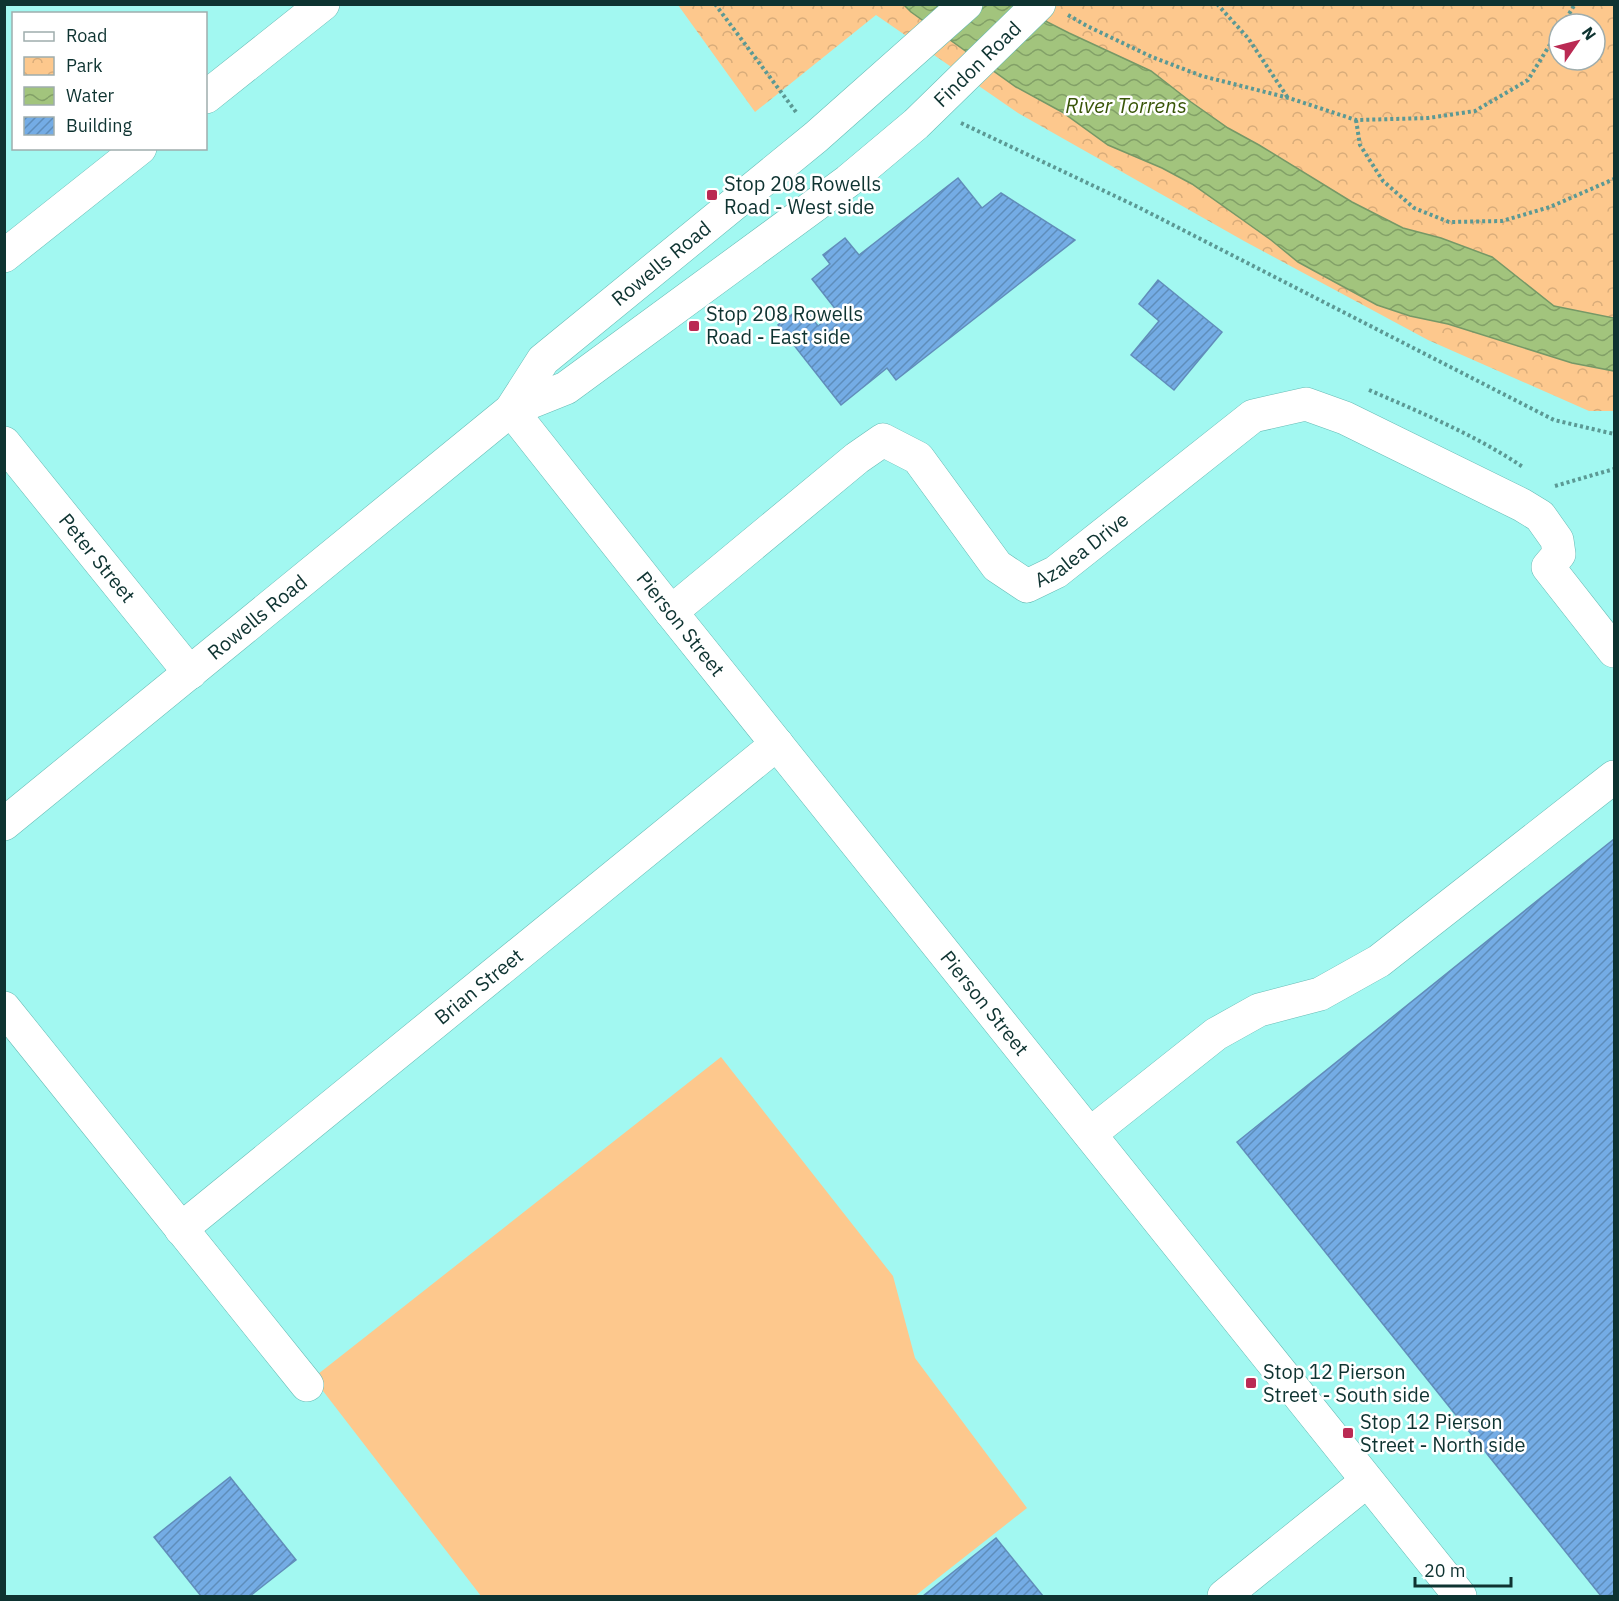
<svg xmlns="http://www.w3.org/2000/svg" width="1619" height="1601" font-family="'IBM Plex Sans',sans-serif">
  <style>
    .green { fill: #fdc88d }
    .park { fill: url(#park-crowns); fill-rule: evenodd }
    .water { fill: url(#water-waves); stroke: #769866; stroke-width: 1.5 }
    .building { fill: url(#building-hatch); stroke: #618dba; stroke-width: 1.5 }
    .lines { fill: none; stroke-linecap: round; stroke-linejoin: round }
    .minor-casing { stroke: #66bbb5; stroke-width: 34 }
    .major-casing { stroke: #66bbb5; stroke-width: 34 }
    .path { stroke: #5b9994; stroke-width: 4; stroke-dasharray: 3 3; stroke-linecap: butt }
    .minor { stroke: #fff; stroke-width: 33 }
    .major { stroke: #fff; stroke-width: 33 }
    .poi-dot { fill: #ba2a53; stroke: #fff; stroke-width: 2 }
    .labels { text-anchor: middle; stroke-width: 5; stroke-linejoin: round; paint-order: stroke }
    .street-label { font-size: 20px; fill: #0e3331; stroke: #fff }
    .poi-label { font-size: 20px; fill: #0e3331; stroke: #fff; text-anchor: start }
    .water-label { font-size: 21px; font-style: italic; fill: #395608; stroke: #fff }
  </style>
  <defs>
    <pattern id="park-crowns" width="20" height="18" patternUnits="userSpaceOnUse" patternTransform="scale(1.5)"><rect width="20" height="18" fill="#fdc88d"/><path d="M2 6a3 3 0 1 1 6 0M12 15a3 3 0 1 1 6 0" fill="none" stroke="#d8ac7a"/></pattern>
    <pattern id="water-waves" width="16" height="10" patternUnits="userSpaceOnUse" patternTransform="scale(1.5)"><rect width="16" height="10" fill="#a2c47d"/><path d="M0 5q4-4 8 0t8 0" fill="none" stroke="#82a067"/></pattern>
    <pattern id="building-hatch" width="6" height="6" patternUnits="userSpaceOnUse" patternTransform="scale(1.5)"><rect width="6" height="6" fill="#74ace5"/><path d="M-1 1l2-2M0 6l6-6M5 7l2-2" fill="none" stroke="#5e8dba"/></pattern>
  </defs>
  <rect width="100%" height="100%" fill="#a2f8f1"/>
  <!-- green -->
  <path class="green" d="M721 1057 893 1276 915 1358 1027 1508 915 1596H481L313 1378Z"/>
  <!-- park -->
  <path class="park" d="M678 5H1614V411H1589L1428 340 1244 241 1018 113 876 15 755 112ZM1559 24H1595V60H1559Z"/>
  <!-- water -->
  <path class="water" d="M904 5H1014L1069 33 1151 71 1191 102 1228 128 1259 145 1352 202 1403 228 1441 238 1492 257 1554 306 1614 318V371L1572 363 1448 324 1410 316 1377 305 1298 262 1271 240 1192 184 1162 168 1108 145 1062 112 1016 87 911 12Z"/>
  <!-- building -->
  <path class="building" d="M958 178 982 208 1001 193 1075 240 896 380 887 368 841 405 778 325 803 306 818 326 837 311 812 279 830 264 823 255 845 238 859 255Z
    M1158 280 1222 332 1174 390 1131 355 1159 321 1139 304Z
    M1614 839V1595L1601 1596 1237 1142Z
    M230 1477 296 1560 250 1596H201L154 1537Z
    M996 1538 1043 1596H923Z"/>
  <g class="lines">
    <defs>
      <g id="minor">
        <path d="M206 97 323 4"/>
        <path d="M4 256 140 148"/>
        <path id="s1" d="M511 410 671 612 1460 1596"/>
        <path id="s2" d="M4 443 190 673"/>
        <path id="s3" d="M671 612 857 458 883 440 918 458 997 566 1027 586 1056 572 1253 416 1306 404 1345 418 1522 505 1540 516 1557 540 1559 554 1548 567 1614 651"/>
        <path d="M4 1008 307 1385"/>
        <path d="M1090 1134 1216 1034 1259 1010 1320 994 1379 961 1614 777"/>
        <path id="s4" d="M181 1229 777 744"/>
        <path d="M1224 1596 1367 1481"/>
      </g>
      <g id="major">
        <path id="s5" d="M511 410 543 360 816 137 966 4"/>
        <path id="s6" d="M4 824 511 410 566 388 848 181 916 124 1039 4"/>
      </g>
    </defs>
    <!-- minor casing -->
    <use href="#minor" class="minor-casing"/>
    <!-- major casing -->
    <use href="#major" class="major-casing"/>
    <!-- path -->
    <path class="path" d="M715 4 796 112
      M1217 4 1248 38 1288 98
      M1068 15 1087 26 1152 57 1202 76 1289 98 1356 120 1428 118 1475 111 1528 80 1559 30
      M1563 24 1575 4
      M1356 120 1360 145 1383 181 1414 208 1449 222 1502 221 1550 207 1614 179
      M961 123 1138 207 1554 420 1614 434
      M1369 390C1422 413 1475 435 1523 467
      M1555 486 1614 469"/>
    <!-- minor -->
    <use href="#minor" class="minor"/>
    <!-- major -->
    <use href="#major" class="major"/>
  </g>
  <!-- markers -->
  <g class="poi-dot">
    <rect x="706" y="189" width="12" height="12" rx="3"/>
    <rect x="688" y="320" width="12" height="12" rx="3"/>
    <rect x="1245" y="1377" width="12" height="12" rx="3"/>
    <rect x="1342" y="1427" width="12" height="12" rx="3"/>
  </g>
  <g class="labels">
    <!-- street labels -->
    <g class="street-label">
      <text dy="7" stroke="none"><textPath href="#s6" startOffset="1238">Findon Road</textPath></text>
      <text dy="7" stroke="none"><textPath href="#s5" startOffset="212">Rowells Road</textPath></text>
      <text dy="7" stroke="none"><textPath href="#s3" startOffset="548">Azalea Drive</textPath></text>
      <text dy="7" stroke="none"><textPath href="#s2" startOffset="148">Peter Street</textPath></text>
      <text dy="7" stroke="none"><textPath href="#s6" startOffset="327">Rowells Road</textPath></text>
      <text dy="7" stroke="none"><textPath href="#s1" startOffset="273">Pierson Street</textPath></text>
      <text dy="7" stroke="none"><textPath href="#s4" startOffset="384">Brian Street</textPath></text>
      <text dy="7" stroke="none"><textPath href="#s1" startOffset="759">Pierson Street</textPath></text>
    </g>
    <!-- poi labels -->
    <g class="poi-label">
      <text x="724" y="191">Stop 208 Rowells<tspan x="724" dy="23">Road - West side</tspan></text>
      <text x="706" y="321">Stop 208 Rowells<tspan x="706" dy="23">Road - East side</tspan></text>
      <text x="1263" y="1379">Stop 12 Pierson<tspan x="1263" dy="23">Street - South side</tspan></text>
      <text x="1360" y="1429">Stop 12 Pierson<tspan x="1360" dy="23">Street - North side</tspan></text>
    </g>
    <!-- water labels -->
    <g class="water-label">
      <text x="1126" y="113">River Torrens</text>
    </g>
  </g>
  <!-- border -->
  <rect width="1619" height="1601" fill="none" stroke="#0e3331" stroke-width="12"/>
  <!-- legend -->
  <rect x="12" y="12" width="195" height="138" fill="#ffffff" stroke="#9fadad" stroke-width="1.5"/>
  <rect x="24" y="32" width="30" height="9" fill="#ffffff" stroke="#9fadad" stroke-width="1.5"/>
  <text x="66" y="42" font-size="18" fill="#0e3331">Road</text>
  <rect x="24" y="57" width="30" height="18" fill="url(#park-crowns)" stroke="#9fadad" stroke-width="1.5"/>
  <text x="66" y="72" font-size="18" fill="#0e3331">Park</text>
  <rect x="24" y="87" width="30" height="18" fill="url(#water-waves)" stroke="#9fadad" stroke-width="1.5"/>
  <text x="66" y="102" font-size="18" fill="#0e3331">Water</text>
  <rect x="24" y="117" width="30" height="18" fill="url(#building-hatch)" stroke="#9fadad" stroke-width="1.5"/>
  <text x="66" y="132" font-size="18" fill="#0e3331">Building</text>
  <!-- north arrow -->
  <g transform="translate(1577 42) rotate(55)"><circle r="28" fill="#ffffff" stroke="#9fadad" stroke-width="1.5"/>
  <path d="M0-4.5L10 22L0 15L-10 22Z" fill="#ba2a53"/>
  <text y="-9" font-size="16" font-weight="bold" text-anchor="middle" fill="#0e3331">N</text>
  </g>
  <!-- scale -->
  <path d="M1415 1577v9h96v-9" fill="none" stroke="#0e3331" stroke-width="3"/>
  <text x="1424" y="1577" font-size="18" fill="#0e3331" stroke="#ffffff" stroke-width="4.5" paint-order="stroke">20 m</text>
</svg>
